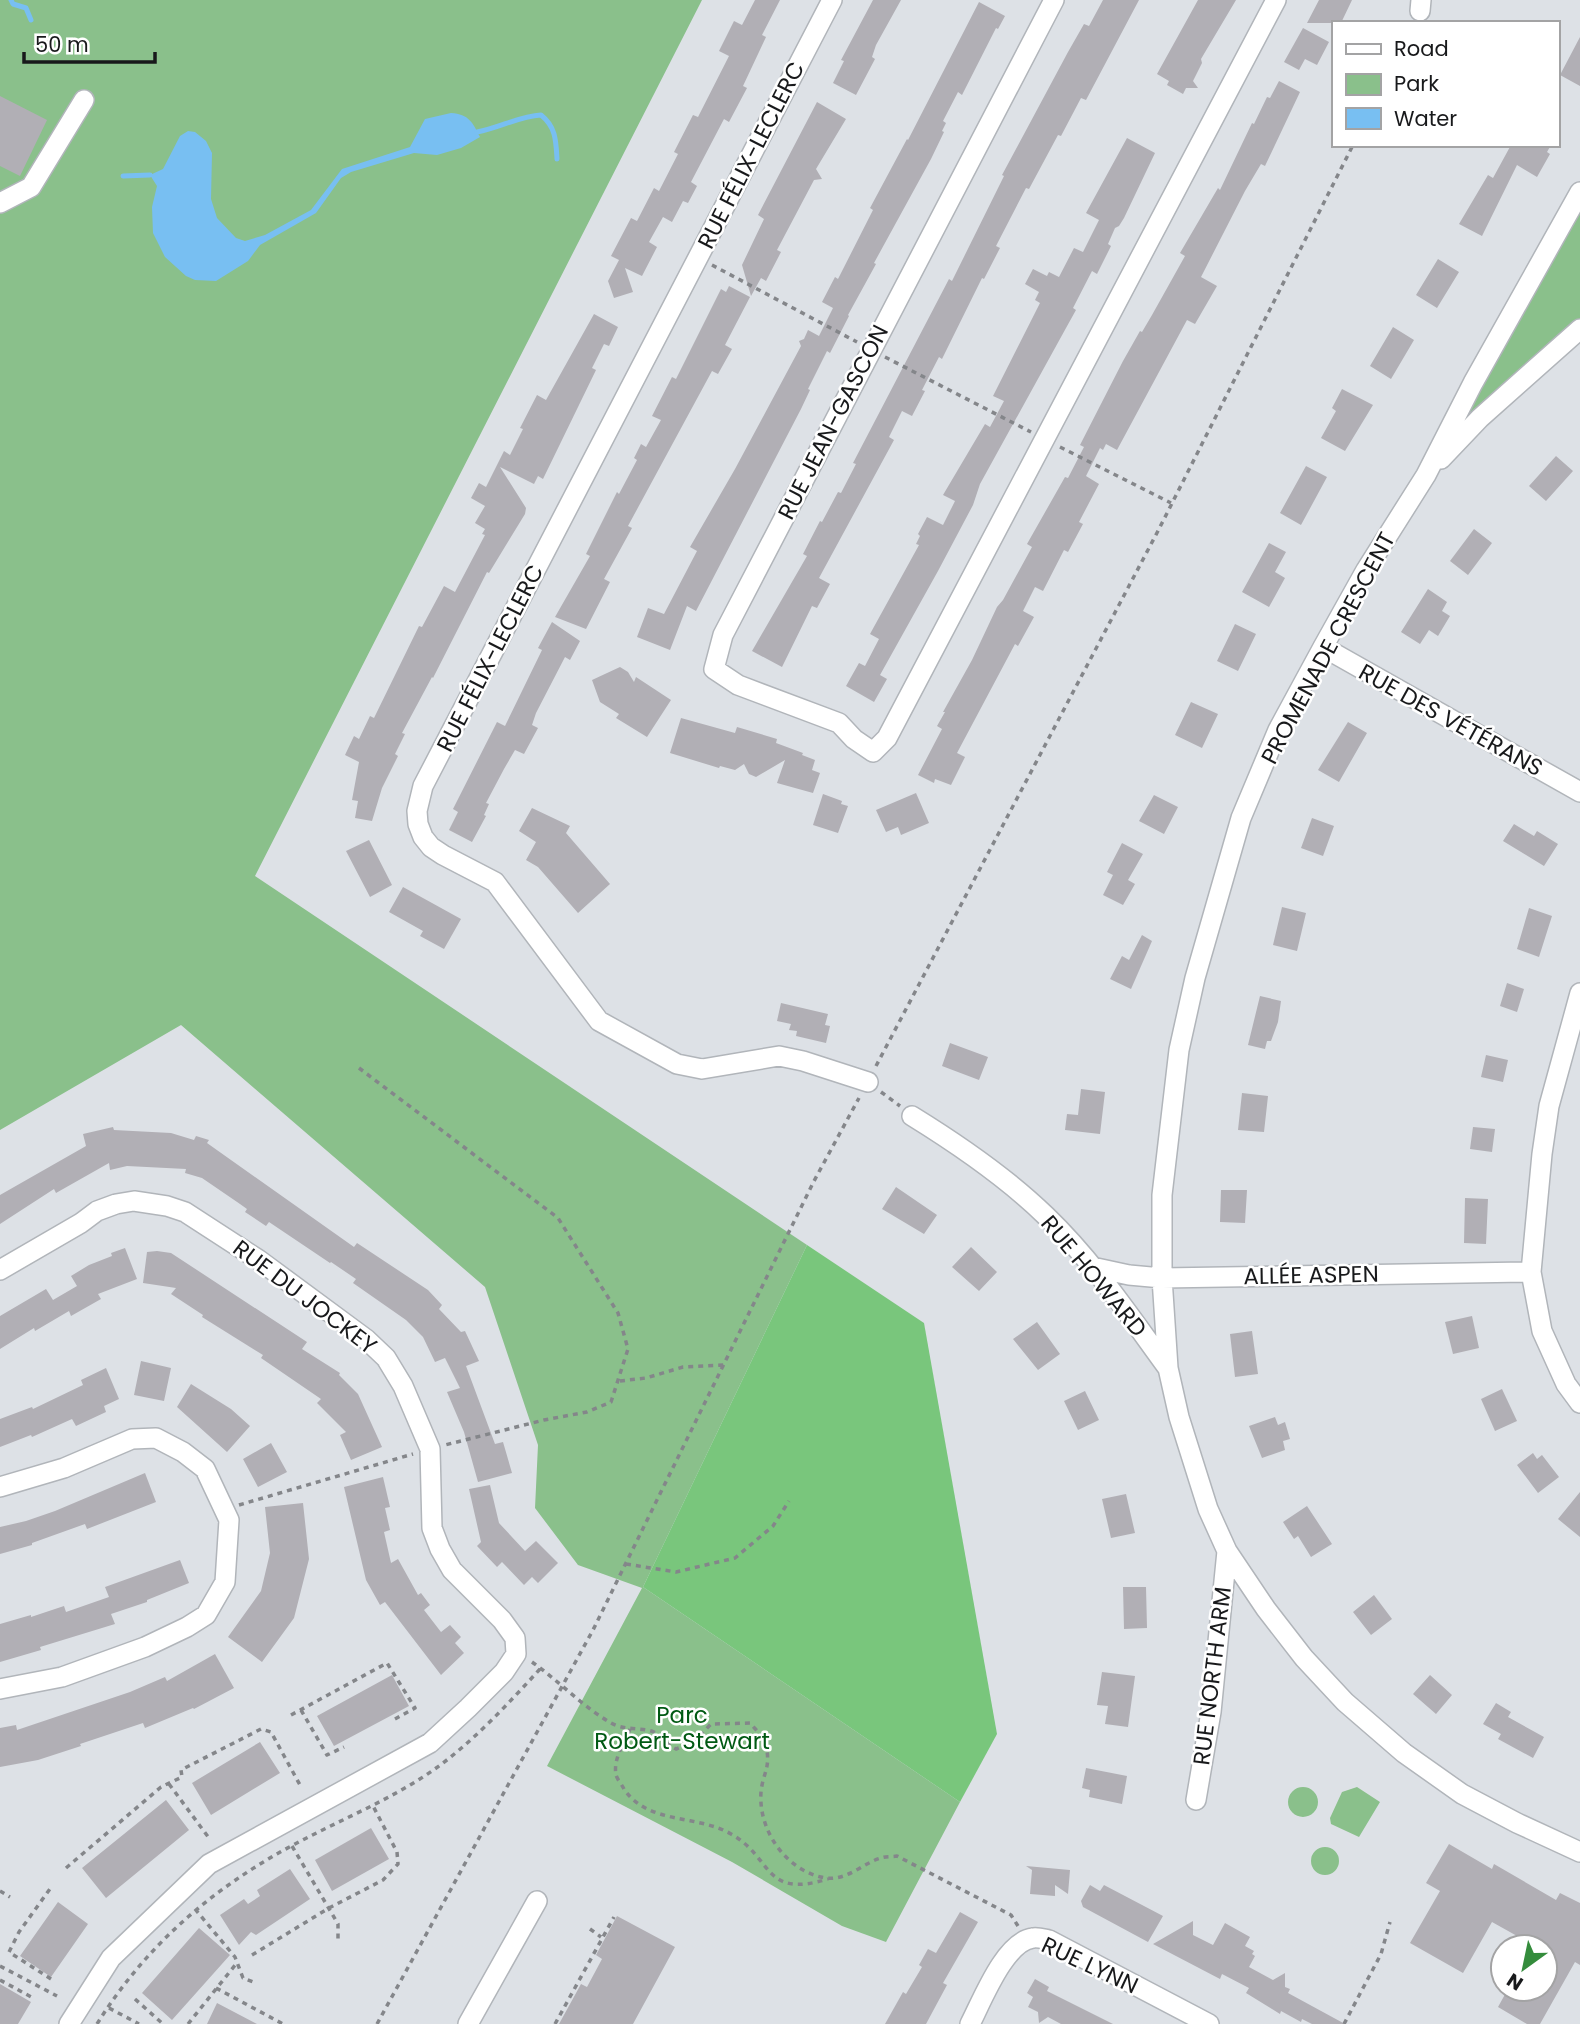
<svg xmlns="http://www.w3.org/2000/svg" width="1580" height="2024" font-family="Poppins,sans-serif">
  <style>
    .green { fill: #8ac08b }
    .forest { fill: #79c67c }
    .water { fill: #78bff2 }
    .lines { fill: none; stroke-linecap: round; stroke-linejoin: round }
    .stream { stroke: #78bff2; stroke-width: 5 }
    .building { fill: #b1afb5 }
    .minor-casing { stroke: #b1b5ba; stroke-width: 22 }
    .path { stroke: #84868a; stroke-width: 3.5; stroke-dasharray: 5 5; stroke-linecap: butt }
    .minor { stroke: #fff; stroke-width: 19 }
    .labels { text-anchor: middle; stroke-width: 5; stroke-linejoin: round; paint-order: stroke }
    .street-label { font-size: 23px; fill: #18191b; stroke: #fff }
    .park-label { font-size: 23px; fill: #005913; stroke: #fff }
  </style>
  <rect width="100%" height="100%" fill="#dde1e6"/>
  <!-- green -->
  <path class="green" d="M0 0H702L255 876 807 1245 643 1587 960 1802 886 1942 842 1926 732 1862 547 1766 642 1588 578 1565 535 1508 538 1445 485 1287 181 1025 0 1130Z
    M1580 192V329L1426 475Z
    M1288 1802a15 15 0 1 1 30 0a15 15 0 1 1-30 0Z
    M1357 1787 1380 1802 1359 1837 1331 1824 1330 1818 1342 1792Z
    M1311 1861a14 14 0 1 1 28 0a14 14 0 1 1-28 0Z"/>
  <!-- forest -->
  <path class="forest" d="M807 1245 924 1323 997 1734 960 1802 643 1587Z"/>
  <!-- water -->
  <path class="water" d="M451 113C469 114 473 123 480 137L461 148 437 155 414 153 351 172 341 178 316 213 260 245 248 261 216 281 195 280 186 276 165 257 153 233 152 207 157 186 150 175 163 169 180 136 188 131 195 132 206 141 212 153 211 199 217 218 236 238 245 241 265 235 311 210 342 169 410 147 425 119Z"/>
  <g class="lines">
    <!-- stream -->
    <path class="stream" d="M11 0 13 4 26 8 31 20
      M477 132C500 128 519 116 541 115 556 127 556 141 557 159
      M123 176 150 175"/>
  </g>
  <!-- building -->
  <path class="building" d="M755 0H780L762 35 766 37 743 86 747 88 729 122 724 119 691 182 697 186 688 203 683 201 672 222 663 217 649 242 657 247 642 276 625 268 633 292 614 298 608 281 619 260 611 256 631 218 637 221 654 188 659 191 678 154 674 152 693 115 698 117 729 56 719 51 734 21 742 25Z
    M873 0H901L876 45 872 57 875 59 856 95 833 83 844 61 841 60Z
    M1103 0H1139L1086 100 1081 98 1061 136 1058 135 1029 189 1026 188 996 246 1000 248 984 279 982 278 942 359 939 357 922 390 925 391 912 416 902 411 889 437 894 440 819 578 830 584 817 608 812 606 782 667 752 651 807 556 803 554 820 521 822 522 838 492 841 493 856 464 853 463 949 279 952 281 1004 176 1002 175 1068 52 1084 24 1089 26Z
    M1198 0H1236L1201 59 1202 63 1193 81 1198 88H1186L1183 94 1167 85 1169 81 1157 74Z
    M1319 0H1352L1341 23H1307Z
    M979 2 1005 16 998 29 996 28 962 95 958 92 943 121 946 123 942 131 944 132 931 159 874 263 876 264 848 315 849 316 830 353 827 351 808 389 810 390 801 409 696 611 687 606 670 650 637 637 648 608 664 614 697 551 690 547 735 469 801 346 799 341 804 339 808 330 819 336 833 308 822 302 835 277 838 279 873 210 870 208 907 139 908 140Z
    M1303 28 1329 42 1317 65 1305 59 1299 70 1284 62Z
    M1580 37V86L1560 75Z
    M1279 81 1300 92 1265 166 1261 164 1245 191 1201 277 1217 286 1195 324 1187 320 1117 450 1106 444 1103 450 1100 448 1086 476 1099 484 1079 522 1083 524 1068 552 1064 550 1043 591 1035 587 1023 611 1034 617 1018 646 1015 644 957 753 965 757 951 785 935 779 934 783 918 775 942 729 937 726 945 712H943L972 660 997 607 1003 600 1032 547 1027 544 1065 477 1068 478 1084 447 1080 445 1123 361 1140 331 1142 332 1152 315 1185 256 1180 253 1218 188 1220 190 1252 123 1254 124 1267 97 1270 98Z
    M0 96 47 120 20 176 0 166Z
    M817 102 846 119 816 169 822 179 814 180 777 250 781 252 766 281 761 278 751 296 742 265 764 219 758 215Z
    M1127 138 1155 153 1124 218 1119 226 1115 228 1108 244 1111 246 1097 274 1092 271 1073 308 1076 310 1066 328 980 484 973 505 938 571 880 675 887 679 874 702 846 686 859 663 865 666 879 639 870 634 919 545 916 544 920 536 918 534 927 517 943 525 955 501 943 495 985 424 990 427 1004 401 993 396 1040 303 1035 300 1039 292 1025 284 1033 269 1047 276 1049 272 1059 277 1074 248 1083 252 1099 220 1086 213Z
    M1511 145H1551L1547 152 1550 154 1537 177 1517 165 1482 236 1459 224 1488 175 1493 178Z
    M1438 259 1459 272 1437 308 1416 295Z
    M729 286 750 297 725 345 732 349 718 374 712 371 628 526 632 528 604 579 610 582 586 629 555 617 590 556 586 554 617 492 619 494 637 460 634 458 641 444 646 447 661 420 652 416 672 377 676 379 721 289 726 292Z
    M594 314 618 327 609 346 604 344 592 368 596 370 543 479 538 476 534 484 500 467 526 508 525 514 489 573 487 572 433 678 432 677 402 733 405 734 395 754 398 756 382 788 372 821 355 818 358 801 352 800 359 762 345 755 354 736 359 739 370 716 374 718 419 626 422 627 444 586 455 592 485 535 482 534 485 529 475 523 485 506 471 498 479 483 486 487 504 451 510 455 523 429 520 428 537 395 546 400Z
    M1393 327 1414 340 1391 379 1370 366Z
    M1342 389 1373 405 1345 451 1321 438 1336 411 1332 408Z
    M1556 456 1573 471 1546 501 1529 486Z
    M1306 466 1327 477 1301 525 1280 513Z
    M1474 529 1492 543 1468 575 1450 561Z
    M1269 543 1286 552 1275 572 1285 578 1269 607 1242 592Z
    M1428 589 1447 602 1442 611 1450 616 1438 636 1429 630 1420 644 1401 632Z
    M552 622 580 641 570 660 565 657 536 713 532 725 538 728 524 754 515 750 504 769 486 803 489 804 484 815 486 816 472 842 449 830 458 812 453 809 497 722 505 726 542 650 538 648Z
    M1235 624 1256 634 1238 671 1217 661Z
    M620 667 628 672 634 682 636 677 671 700 647 737 616 718 619 714 600 702 592 680Z
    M1191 702 1218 714 1202 748 1175 735Z
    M681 718 735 733 737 727 777 739 776 743 803 753 802 755 815 760 812 770 820 773 813 793 777 783 785 760 756 777 749 774 744 764 735 770 720 766 719 768 670 753Z
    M1348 722 1367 733 1339 782 1318 770Z
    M916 793 929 823 901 835 898 827 886 832 876 810Z
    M823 794 842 801 841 804 848 806 838 833 813 825Z
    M1154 795 1178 807 1164 834 1139 821Z
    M532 808 570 826 566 833 610 884 578 913 538 867 526 860 536 842 519 831Z
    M1312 818 1334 826 1323 856 1301 848Z
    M1514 824 1534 836 1537 831 1558 844 1544 866 1503 841Z
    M369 840 392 885 370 897 346 851Z
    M1122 843 1143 854 1128 880 1135 884 1123 905 1103 895 1113 875 1107 872Z
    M403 887 461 919 444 949 420 936 423 931 389 912Z
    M1282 907 1306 913 1297 951 1273 945Z
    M1529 908 1552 916 1539 957 1517 949Z
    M1142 935 1152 941 1131 989 1110 979 1122 956 1129 960Z
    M1507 983 1524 989 1517 1012 1500 1006Z
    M1260 996 1281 1001 1278 1022 1271 1041H1267L1265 1049 1248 1045Z
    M781 1003 828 1014 825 1025 830 1026 826 1043 796 1036 797 1031 789 1030 791 1024 777 1021Z
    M950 1043 988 1057 979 1080 942 1066Z
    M1486 1055 1508 1060 1503 1082 1481 1077Z
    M1081 1089 1105 1092 1100 1134 1065 1130 1067 1114 1078 1115Z
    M1242 1093 1268 1096 1264 1132 1238 1130Z
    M113 1127 114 1130 171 1133 194 1140 196 1136 209 1140 207 1143 354 1247 357 1243 428 1290 442 1305 439 1309 461 1332 465 1331 479 1361 466 1366 495 1444 503 1442 512 1473 478 1482 464 1432 447 1392 460 1388 445 1358 435 1362 423 1337 406 1320 353 1283 356 1279 331 1262 330 1263 269 1222 266 1226 245 1212 247 1209 240 1204 202 1178 185 1173 186 1169 127 1166 110 1170 109 1163 56 1193 54 1189 0 1224V1195L86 1146 83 1134Z
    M1473 1127 1495 1129 1492 1152 1470 1149Z
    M896 1187 937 1215 924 1234 882 1209Z
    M1221 1190H1247L1245 1223 1220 1222Z
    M1465 1198 1488 1199 1486 1244 1464 1243Z
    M971 1247 997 1272 979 1291 952 1267Z
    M125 1248 137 1279 98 1294 101 1299 71 1316 69 1311 35 1331 34 1328 0 1349V1316L46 1289 53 1300 77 1286 71 1276 89 1265 112 1256 111 1253Z
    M157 1251 171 1253 307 1342 302 1349 340 1373 339 1375 358 1394 382 1447 351 1460 340 1435 346 1432 317 1403 321 1399 261 1358 263 1355 202 1317 203 1315 171 1294 176 1288 143 1283 147 1252Z
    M1472 1316 1479 1348 1453 1354 1445 1322Z
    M1037 1322 1060 1354 1038 1370 1013 1339Z
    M1252 1331 1258 1374 1235 1377 1230 1334Z
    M141 1361 171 1368 164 1401 134 1395Z
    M106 1368 119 1399 104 1406 106 1412 76 1426 72 1419 32 1437 31 1435 0 1447V1419L32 1407 33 1409 83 1385 81 1380Z
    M191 1384 231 1409 250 1426 227 1452 177 1407Z
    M1502 1389 1517 1421 1495 1431 1481 1399Z
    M1085 1391 1099 1420 1078 1430 1064 1401Z
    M1275 1417 1278 1425 1285 1422 1290 1439 1283 1441 1285 1450 1262 1458 1249 1426Z
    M271 1443 287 1472 258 1487 243 1459Z
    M1533 1453 1537 1459 1542 1455 1559 1477 1538 1493 1517 1465Z
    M145 1473 156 1502 87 1529 85 1524 32 1543V1545L0 1554V1527L26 1521 55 1511Z
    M383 1477 390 1507 385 1508 390 1530 384 1532 391 1563 398 1559 418 1595 421 1593 430 1605 424 1610 441 1632 450 1625 461 1637 455 1643 464 1653 441 1675 385 1602 380 1605 366 1580 344 1487Z
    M490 1485 499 1523 525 1551 536 1541 558 1563 538 1583 532 1577 524 1585 502 1562 497 1567 477 1546 481 1542 469 1489Z
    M1580 1492V1537L1558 1519Z
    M1126 1494 1135 1533 1111 1538 1102 1499Z
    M303 1503 309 1559 294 1618 262 1662 228 1637 261 1591 270 1553 265 1507Z
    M1307 1506 1332 1544 1311 1557 1298 1536 1294 1539 1283 1522Z
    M180 1560 189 1583 147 1600V1602L111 1614 115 1624 40 1647 41 1650 0 1662V1624L31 1615V1617L64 1606 66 1612 109 1597 105 1587Z
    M1123 1587H1146L1147 1628 1124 1629Z
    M1374 1595 1392 1619 1371 1635 1353 1612Z
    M215 1654 234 1688 194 1709 193 1708 145 1728 143 1723 80 1744 81 1746 38 1760 0 1767V1728L16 1725 17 1730 130 1692 165 1677 167 1681Z
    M1102 1672 1135 1676 1128 1727 1105 1724 1108 1706 1097 1705Z
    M392 1675 409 1706 334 1746 317 1716Z
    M1430 1675 1452 1695 1436 1714 1413 1694Z
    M1496 1703 1511 1712 1508 1717 1544 1737 1533 1758 1498 1739 1501 1734 1483 1724Z
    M260 1742 280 1773 211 1815 192 1783Z
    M1086 1768 1127 1776 1122 1804 1089 1797 1090 1790 1082 1788Z
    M166 1800 189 1830 106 1898 82 1868Z
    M371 1828 389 1859 332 1891 315 1860Z
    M1449 1844 1492 1869 1494 1864 1556 1900 1560 1893 1580 1903V1965L1575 1962 1540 2024H1527L1498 2007 1508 1989H1545V1947H1537L1492 1922 1463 1973 1410 1943 1440 1891 1426 1883Z
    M1026 1866 1070 1870 1068 1894 1055 1885V1896L1030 1894 1032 1870Z
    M290 1869 310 1899 256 1935 251 1932 239 1945 220 1915 244 1899 248 1904 260 1896 257 1890Z
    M1090 1885 1100 1891 1104 1885 1163 1916 1148 1942 1083 1907 1081 1901Z
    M58 1902 88 1924 51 1977 20 1956Z
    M960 1912 978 1922 943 1983 947 1985 926 2024H885L903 1992 906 1994 922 1967 919 1965 928 1949 936 1953Z
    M617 1916 675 1947 633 2024H559L581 1984 587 1987 602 1959 596 1955Z
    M1193 1921V1935L1213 1945 1225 1923 1250 1937 1245 1946 1254 1951 1252 1954 1255 1956 1249 1967 1273 1980 1285 1973V1987L1290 1989 1288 1993 1345 2024H1312L1302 2019 1301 2022 1281 2011 1280 2014 1246 1993 1249 1988 1222 1974 1220 1979 1153 1944Z
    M199 1928 230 1955 172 2020 142 1993Z
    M1035 1979 1049 1987 1047 1991 1113 2024H1061L1048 2017 1039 2023 1038 2012 1028 2007 1033 1997 1027 1993Z
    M0 1984 31 2002 18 2024H0Z
    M217 2003 257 2024H207Z"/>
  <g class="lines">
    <defs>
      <path id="minor" d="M832 0 423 786 417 811 418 824 423 837 431 847 443 855 495 882 599 1021 677 1064 702 1069 779 1056 803 1061 868 1082
        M1054 0 723 635 714 669 738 685 839 723 854 739 873 752 887 738 1276 0
        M1420 11 1421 0
        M1580 192 1473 383 1426 475 1366 570 1323 647 1278 730 1241 818 1195 978 1179 1050 1162 1195V1278L1168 1368 1179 1417 1208 1509 1227 1551 1266 1609 1304 1658 1345 1702 1404 1753 1462 1794 1517 1823 1580 1852
        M0 203 31 187 84 100
        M1441 459 1480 418 1580 329
        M1323 647 1580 792
        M1580 993 1549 1106 1542 1154 1531 1272 1542 1331 1566 1384 1580 1403
        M912 1116C959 1145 1006 1177 1046 1216 1092 1260 1129 1315 1167 1367
        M1092 1267 1129 1275 1162 1278 1531 1272
        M0 1270 81 1223 97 1211 116 1204 134 1201 167 1206 185 1212 259 1260 366 1339 386 1358 403 1386 430 1449 432 1528 440 1549 452 1570 502 1620 515 1638 516 1654 504 1672 468 1708 430 1743 209 1864 111 1958 69 2024
        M0 1487 64 1468 132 1439 156 1438 183 1452 205 1469 229 1520 225 1582 206 1615 187 1627 145 1647 62 1677 0 1689
        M1196 1800 1211 1712 1227 1551
        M468 2024 537 1901
        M970 2024C982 2001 1005 1941 1033 1938 1037 1937 1044 1939 1049 1940L1209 2024"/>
    </defs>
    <!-- minor casing -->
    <use href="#minor" class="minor-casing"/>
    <!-- path -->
    <path class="path" d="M712 265 857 342
      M885 357 1031 432
      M1060 447 1171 503
      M876 1066 1159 529 1353 145
      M359 1068 558 1218 618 1313 628 1349 611 1402 587 1412 544 1420 445 1445
      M881 1092 900 1106
      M620 1381 646 1378 683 1367 725 1365
      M239 1505 413 1454
      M626 1564 676 1572 735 1558 773 1526 789 1501
      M532 1662C559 1681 583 1707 611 1723 625 1731 642 1727 654 1732 661 1736 666 1744 676 1749L694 1742 711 1724 750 1723C756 1730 764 1737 766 1745 771 1769 763 1772 761 1792 758 1831 787 1872 826 1878 847 1881 863 1863 881 1858 886 1856 892 1857 897 1856L1011 1915 1018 1926
      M301 1710 327 1755 344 1747
      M291 1715 387 1663 415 1708 395 1719
      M630 1729C624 1743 613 1759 616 1775 617 1779 622 1785 624 1789 648 1825 697 1814 731 1834 774 1858 762 1899 828 1879
      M169 1784 209 1838
      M292 1846 338 1924V1939
      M66 1868 161 1787 182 1777 181 1770 261 1729 271 1732 300 1785
      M0 1891 10 1897
      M195 1909 235 1957 243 1978 256 1983
      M590 1929 601 1937
      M252 1955 329 1908 383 1880 398 1864 397 1852 372 1804
      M0 1966 57 1996
      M51 1979 9 1952 19 1932 52 1886
      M0 1980 35 1999
      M216 1988 283 2024
      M135 1999 163 2024
      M109 2008 139 2024
      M97 2024C146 1945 214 1887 295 1844 340 1820 390 1800 432 1771 472 1743 507 1705 540 1669
      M188 2024 236 1964
      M377 2024 593 1630 814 1181 859 1098
      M555 2024 614 1917
      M1344 2024 1381 1954 1390 1922"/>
    <!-- minor -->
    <use href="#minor" class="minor"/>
  </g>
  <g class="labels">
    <!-- street labels -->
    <g class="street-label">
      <text transform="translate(751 155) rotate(-63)" y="8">RUE FÉLIX-LECLERC</text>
      <text transform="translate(833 422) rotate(-63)" y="8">RUE JEAN-GASCON</text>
      <text transform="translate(1328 648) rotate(-62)" y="8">PROMENADE CRESCENT</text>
      <text transform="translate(490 658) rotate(-63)" y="8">RUE FÉLIX-LECLERC</text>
      <text transform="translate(1451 720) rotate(29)" y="8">RUE DES VÉTÉRANS</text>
      <text transform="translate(1311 1275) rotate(-1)" y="8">ALLÉE ASPEN</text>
      <text transform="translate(1094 1276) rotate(50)" y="8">RUE HOWARD</text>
      <text transform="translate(305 1297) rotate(37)" y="8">RUE DU JOCKEY</text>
      <text transform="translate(1212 1676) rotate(-83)" y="8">RUE NORTH ARM</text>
      <text transform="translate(1090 1965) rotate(25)" y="8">RUE LYNN</text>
    </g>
    <!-- park labels -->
    <g class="park-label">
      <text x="682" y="1723">Parc<tspan x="682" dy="26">Robert-Stewart</tspan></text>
    </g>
  </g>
  <!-- legend -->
  <rect x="1332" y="21" width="228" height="126" fill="#ffffff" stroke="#a3a3a4" stroke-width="2"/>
  <rect x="1346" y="44" width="35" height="10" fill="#ffffff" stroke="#a3a3a4" stroke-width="2"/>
  <text x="1394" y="56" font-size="21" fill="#18191b">Road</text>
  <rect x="1346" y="74" width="35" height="21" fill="#8ac08b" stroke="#a3a3a4" stroke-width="2"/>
  <text x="1394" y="91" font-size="21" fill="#18191b">Park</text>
  <rect x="1346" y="108" width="35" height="21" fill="#78bff2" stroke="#a3a3a4" stroke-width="2"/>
  <text x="1394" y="126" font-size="21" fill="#18191b">Water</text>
  <!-- north arrow -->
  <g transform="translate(1524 1968) rotate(213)"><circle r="33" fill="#ffffff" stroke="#a3a3a4" stroke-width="2"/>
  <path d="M0-5L12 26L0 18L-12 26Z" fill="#348c3c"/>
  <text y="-10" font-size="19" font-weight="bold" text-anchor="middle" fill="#18191b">N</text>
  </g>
  <!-- scale -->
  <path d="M24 52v10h131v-10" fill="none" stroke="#18191b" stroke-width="3.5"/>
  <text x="35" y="52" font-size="21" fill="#18191b" stroke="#ffffff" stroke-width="5" paint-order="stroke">50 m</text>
</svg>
